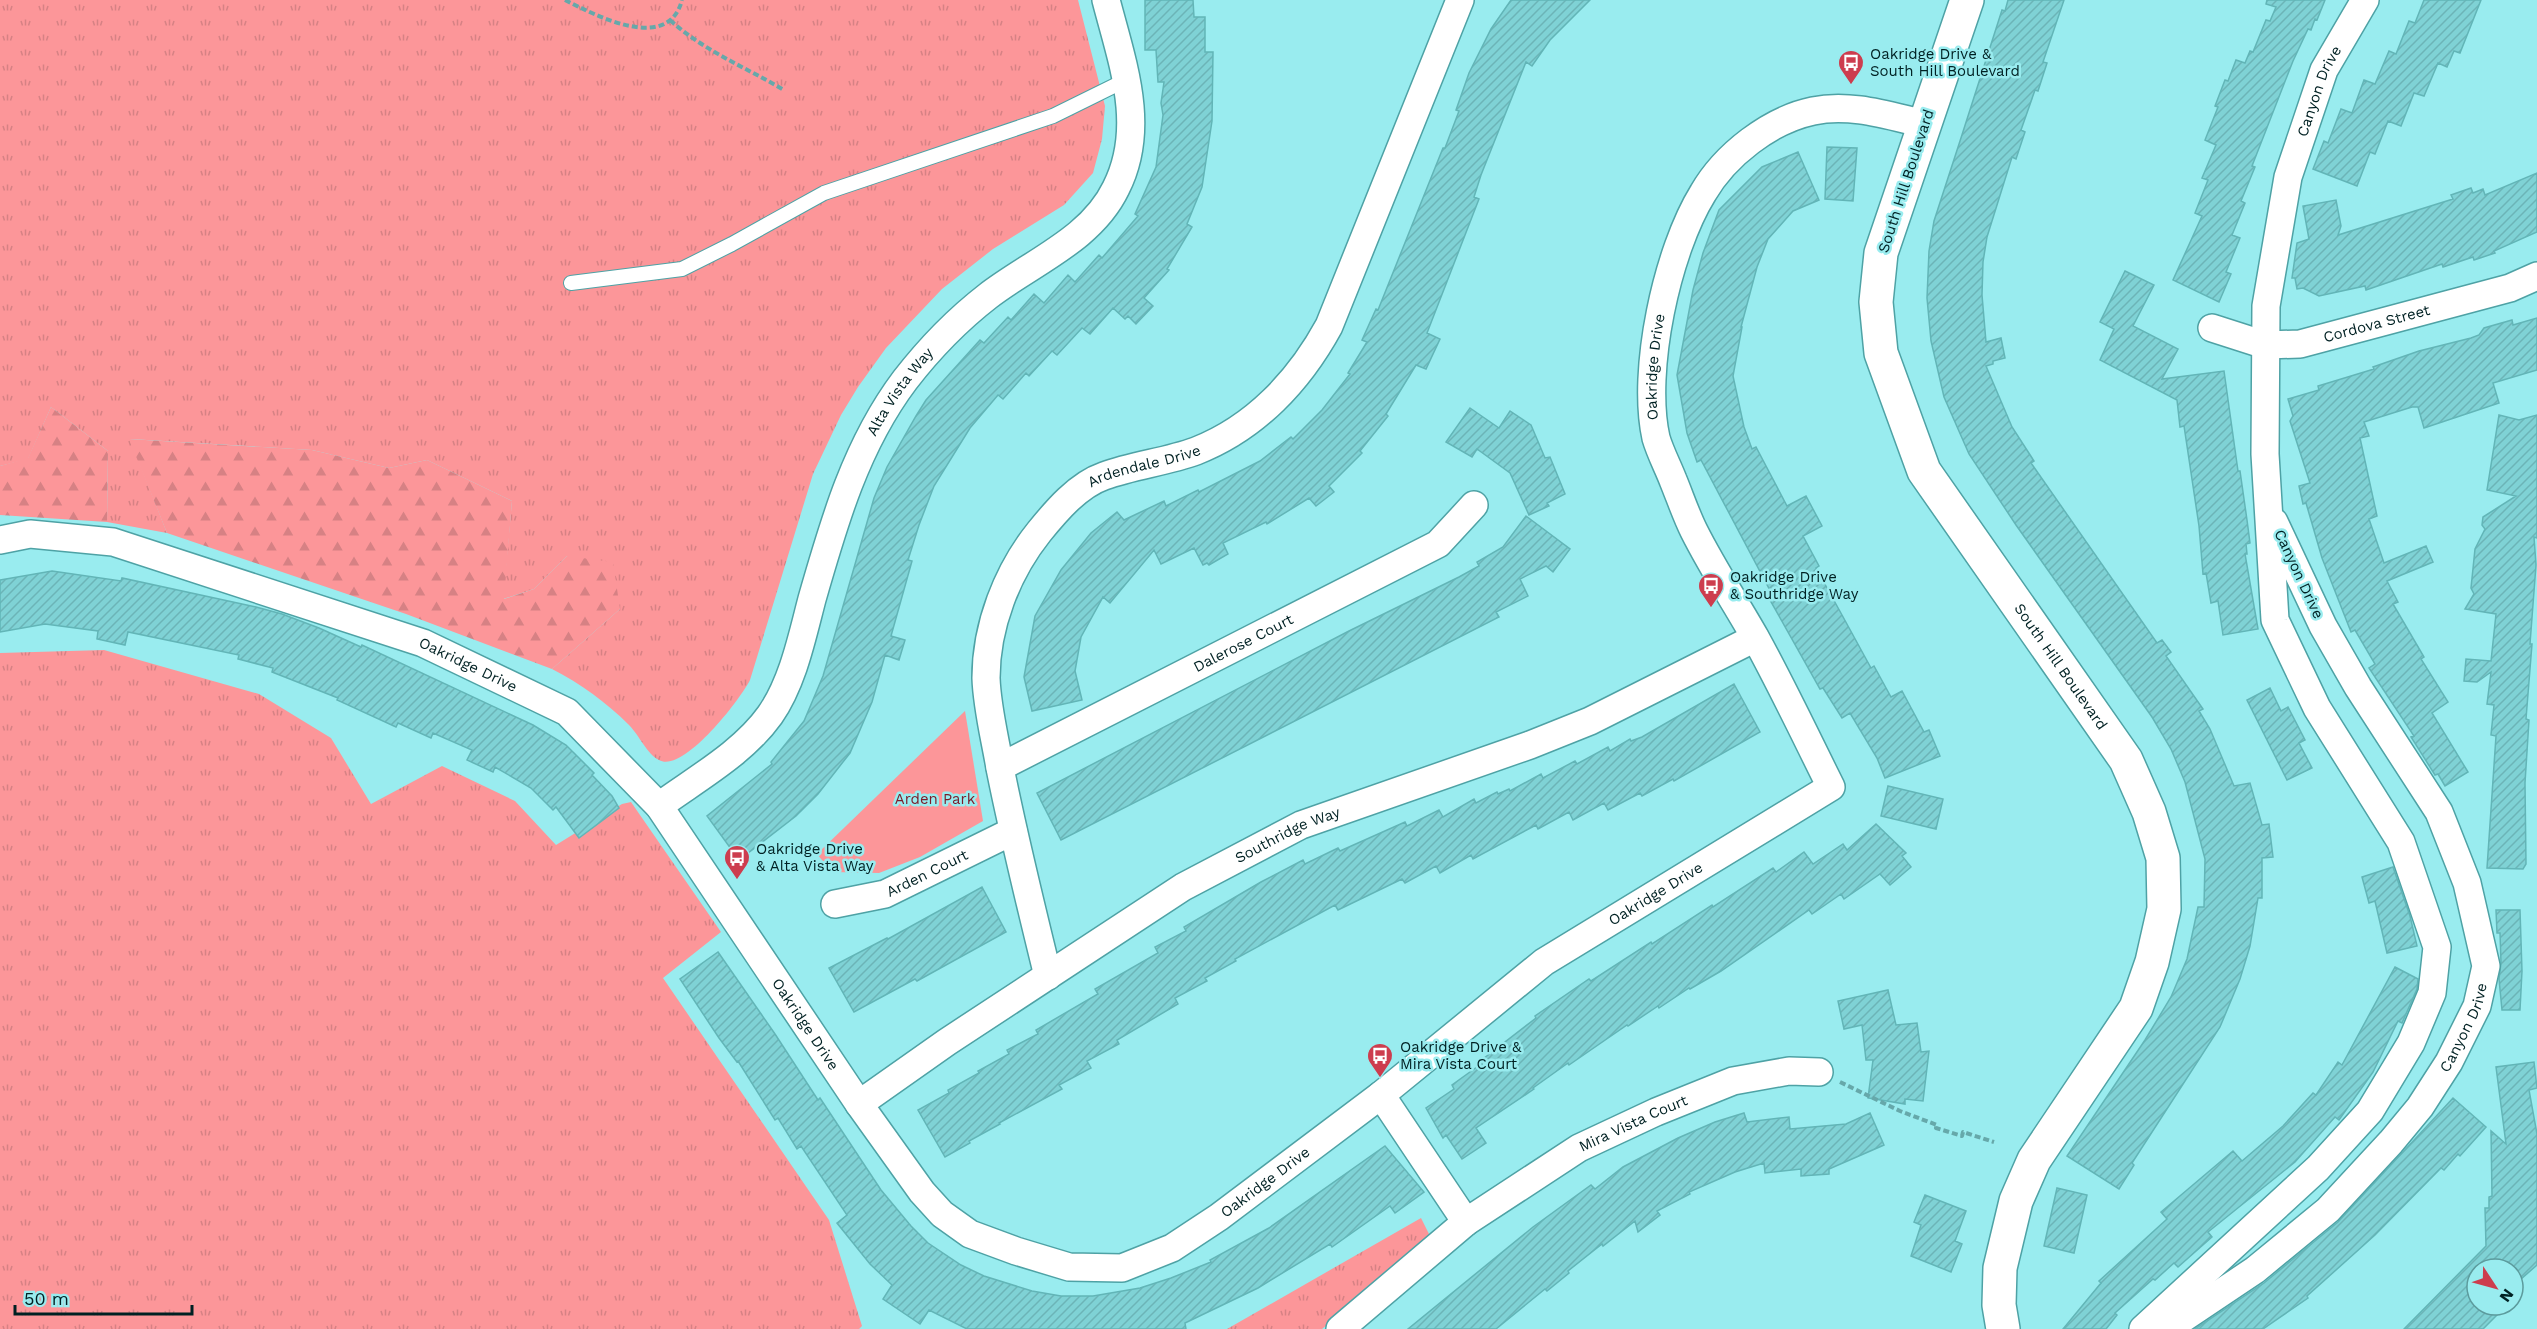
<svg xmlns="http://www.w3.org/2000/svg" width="2537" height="1329" font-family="'Work Sans',sans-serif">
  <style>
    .grass { fill: url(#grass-tufts) }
    .forest { fill: url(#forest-firs) }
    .park { fill: #fc9699 }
    .building { fill: url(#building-hatch); stroke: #62b5b7; stroke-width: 1.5 }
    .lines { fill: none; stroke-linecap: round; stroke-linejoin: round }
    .lane-casing { stroke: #4ea2a5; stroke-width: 16 }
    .street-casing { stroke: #4ea2a5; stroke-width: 30 }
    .secondary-casing { stroke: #4ea2a5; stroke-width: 36 }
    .path { stroke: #66a8aa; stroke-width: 4; stroke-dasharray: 6 3; stroke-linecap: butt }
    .lane { stroke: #fff; stroke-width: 14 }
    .street { stroke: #fff; stroke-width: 27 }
    .secondary { stroke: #fff; stroke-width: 33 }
    .labels { text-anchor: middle; stroke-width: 5; stroke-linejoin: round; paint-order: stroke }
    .poi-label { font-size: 15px; fill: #002123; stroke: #99ecef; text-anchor: start }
    .street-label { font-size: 15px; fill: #002123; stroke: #99ecef }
    .park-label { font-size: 15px; fill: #7b1b28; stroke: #99ecef }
  </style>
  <defs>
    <pattern id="grass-tufts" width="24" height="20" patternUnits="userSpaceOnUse" patternTransform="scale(1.5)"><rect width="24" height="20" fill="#fc9699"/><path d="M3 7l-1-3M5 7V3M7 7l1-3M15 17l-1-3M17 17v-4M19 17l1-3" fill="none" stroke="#d68184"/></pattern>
    <pattern id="forest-firs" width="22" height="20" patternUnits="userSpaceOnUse" patternTransform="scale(1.5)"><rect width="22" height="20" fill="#fc9699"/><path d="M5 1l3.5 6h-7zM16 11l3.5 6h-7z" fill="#d68184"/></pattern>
    <pattern id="building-hatch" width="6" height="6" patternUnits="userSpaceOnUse" patternTransform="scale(1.5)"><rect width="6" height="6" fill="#7fd2d5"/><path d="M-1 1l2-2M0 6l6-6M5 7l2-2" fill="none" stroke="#6cb4b7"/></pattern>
  </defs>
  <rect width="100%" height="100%" fill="#99ecef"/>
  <!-- grass -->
  <path class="grass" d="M0 0H1078L1105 106 1102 139 1093 173 1064 205 993 249 942 289 886 348 858 387 841 415 813 474 750 680C740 700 683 774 659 760 647 754 639 735 629 725 606 702 581 684 552 669L620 609 567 556 534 589 503 599 512 501 427 460 389 468 312 450 130 439 167 533 107 522 108 451 51 407 28 459 0 466Z
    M104 650 259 694 331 738 371 804 442 766 515 801 556 845 622 804 631 802 721 932 663 978 829 1220 862 1326 859 1329H0V653Z
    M1421 1218 1433 1242 1322 1329H1227Z"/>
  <!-- forest -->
  <path class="forest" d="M51 407 108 451 107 522 0 515V466L28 458Z
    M129 439 312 450 389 468 427 460 512 501 504 599 534 589 567 556 613 562 620 609 552 669 406 614 167 533Z"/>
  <!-- park -->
  <path class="park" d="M965 711 983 821 920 857 879 873 832 872 817 854Z"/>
  <!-- building -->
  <path class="building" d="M1145 0H1193L1194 17H1205V52H1213L1212 121 1202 187 1187 224 1192 227 1167 269 1169 270 1144 298 1153 306 1136 324 1128 316 1125 319 1113 308 1090 334 1082 328 1057 355 1052 351 1029 376 1026 373 1003 399 998 395 970 428 934 486 919 525 908 560 912 561 891 636 905 640 899 660 885 655 872 702 850 753 818 794 796 816 739 860 707 816 772 764 771 762 804 721 823 676 874 498 887 467 916 416 926 400 980 340 984 343 1008 317 1011 320 1034 294 1044 303 1068 275 1075 282 1099 255 1102 258 1138 216 1135 214 1156 167 1163 115 1161 103 1164 82H1158L1156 50H1145Z
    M1511 0H1590L1550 40 1532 66 1526 62 1481 175 1474 197 1479 199 1427 333 1440 339 1426 369 1416 365 1386 414 1388 416 1360 451 1362 453 1329 486 1334 492 1316 506 1309 498 1267 524 1266 522 1223 543 1228 554 1209 565 1207 563 1203 565 1194 548 1161 564 1154 550 1110 603 1103 597 1081 637 1075 671 1082 700 1032 711 1024 677 1035 616 1061 570 1091 533 1117 512 1124 520 1164 501 1166 506 1198 490 1199 492 1260 461 1291 437 1293 439 1322 410 1350 374 1348 373 1367 342 1362 340 1376 309 1378 310 1443 148H1445L1459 111 1456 110 1469 73 1491 29Z
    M2008 0H2064L2043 62 2047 63 2038 91 2035 90 2021 130 2025 132 2016 159 2012 157 1987 237 1983 262 1982 295 1986 342 2001 338 2005 358 1993 361V364L1986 366 2012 427 2034 461 2031 463 2157 643 2162 640 2171 652 2166 656 2203 709 2199 711 2210 729 2234 786 2250 783 2262 825 2269 824 2273 857 2262 858V898H2258L2250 946 2240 979 2220 1027 2132 1163 2134 1165 2119 1189 2067 1156 2145 1040 2171 997 2187 959 2198 907H2204L2205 859 2185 782 2171 749 2152 717 2016 525 1969 454 1944 397 1931 341 1927 298 1929 251 1934 221 1960 141 2002 10 2005 11Z
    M2267 0H2325L2317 20 2315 19 2311 30 2308 29 2293 61 2252 166 2255 167 2241 201 2245 203 2232 235 2240 238 2226 272 2231 274 2219 302 2173 280 2202 216 2195 213 2208 180 2202 178 2216 145 2205 140 2218 107 2215 106 2225 80 2228 81 2236 60 2245 63 2250 51 2253 52 2266 20 2270 21 2276 7 2266 4Z
    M2424 0H2481L2460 53 2454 51 2447 67 2438 63 2424 96 2414 93 2401 126 2388 121 2375 154 2370 152 2357 186 2313 169 2324 141 2328 143 2341 109 2352 113 2364 80 2375 84 2389 51 2396 54 2409 21 2415 23Z
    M1827 147 1857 148 1853 201 1825 199Z
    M1798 152 1819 200 1793 211 1768 239 1757 267 1741 327H1742L1733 376 1744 427 1752 449 1756 447 1787 506 1806 496 1822 526 1803 536 1819 566 1816 568 1842 615 1871 668 1874 666 1891 697 1902 691 1924 732 1929 730 1940 756 1885 778 1877 758 1850 713 1842 718 1823 688 1820 689 1770 600 1774 598 1701 460 1697 462 1687 433 1677 375 1693 290 1703 253 1719 210 1762 167Z
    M2537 173V232L2494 251 2495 253 2474 260 2473 257 2443 267 2442 264 2366 290 2365 286 2319 296 2303 288 2297 289 2295 278H2292L2297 243 2309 239 2303 206 2336 200 2341 226 2338 235 2453 199 2451 195 2471 188 2473 193 2483 189 2485 195Z
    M2125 271 2154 285 2133 326 2178 349 2162 379 2224 371 2238 471H2240L2247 520 2250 543 2246 544 2247 554H2245L2258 629 2223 635 2218 601 2211 603 2206 573 2203 574 2199 526 2184 426 2180 427 2177 400 2100 360 2114 329 2100 322Z
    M2537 318V370L2493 383 2499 403 2424 428 2418 407H2412L2364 422 2369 436 2360 438 2377 516 2369 519 2384 563 2426 546 2433 562 2387 581 2398 602 2393 604 2424 657 2421 659 2448 702 2432 713 2468 772 2445 786 2438 774 2435 775 2411 737 2414 736 2369 668 2375 664 2355 630 2351 632 2322 558 2306 503 2303 504 2299 486 2310 483 2290 421 2293 416 2288 399 2319 390 2318 386 2374 369 2373 367 2419 351 2471 338 2479 335 2484 328 2512 320 2513 325Z
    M1470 408 1499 428 1510 411 1531 425 1545 458 1550 457 1565 494 1547 503 1549 506 1529 515 1510 473 1477 449 1472 457 1446 442Z
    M2499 415 2519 420 2537 415V538L2534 537 2536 565 2530 644H2532L2526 719 2529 720 2525 783 2526 864 2523 869 2487 868 2496 736 2491 735 2494 705 2487 704 2491 672 2477 682 2464 681 2466 659 2491 661 2496 614 2465 609 2474 594 2471 588 2475 549 2485 529 2482 525 2483 517 2516 496 2487 490Z
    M1526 516 1570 549 1553 572 1546 566 1520 579 1528 596 1496 612 1499 617 1061 840 1037 793 1349 631 1459 577 1479 566 1477 562 1503 547Z
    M52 571 121 581 122 578 256 607 282 614 319 628 361 647 362 645 533 725 566 745 594 773 592 775 612 796 619 808 579 838 556 807 553 810 531 788 495 767 493 772 467 760 472 750 433 733 431 738 398 723 396 727 337 700 338 698 272 672 273 668 238 659 239 655 128 632 125 645 97 639 98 631 45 624 0 632V580Z
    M1734 684 1760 732 1674 781 1673 779 1642 796 1640 793 1608 810 1604 803 1573 820 1569 812 1538 829 1536 825 1473 859 1471 855 1440 873 1436 866 1405 883 1402 879 1338 910 1335 905 1235 959 1236 961 1205 978 1207 981 1175 998 1178 1004 1117 1040 1119 1044 1087 1061 1091 1068 1059 1085 1062 1089 999 1123 1000 1124 969 1141 970 1143 945 1157 918 1110 949 1093 948 1090 979 1073 978 1071 1009 1054 1007 1050 1038 1034 1036 1030 1098 994 1095 989 1158 953 1155 947 1186 931 1184 927 1261 882 1303 860 1305 864 1338 848 1340 851 1405 822 1407 826 1439 810 1443 817 1474 799 1476 803 1497 792 1498 794 1509 789 1510 791 1541 774 1543 778 1575 761 1577 764 1608 747 1610 751 1630 739 1631 741 1642 737Z
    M2270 688 2281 711 2288 707 2305 740 2299 743 2312 768 2287 780 2247 700Z
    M1888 786 1943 799 1936 829 1881 816Z
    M1876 824 1906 853 1902 856 1911 867 1890 885 1880 874 1844 899 1841 894 1812 914 1809 910 1721 971 1690 989 1689 988 1659 1008 1658 1006 1628 1026 1627 1025 1569 1065 1568 1063 1533 1088 1534 1089 1476 1128 1486 1143 1462 1159 1446 1135 1443 1138 1426 1108 1454 1089 1452 1085 1481 1064 1479 1062 1536 1018 1535 1016 1589 979 1591 981 1651 942 1652 944 1712 905 1713 907 1773 868 1776 872 1804 852 1813 864 1843 844 1847 850Z
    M2393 867 2410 916 2417 946 2387 953 2375 901 2369 903 2362 877Z
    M982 887 1006 932 917 981 915 979 854 1012 829 968 887 938 888 939Z
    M2496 910H2520L2522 971 2520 1010H2502L2499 979 2501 963 2500 933H2497Z
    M718 952 775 1034 818 1100 820 1098 881 1190 911 1226 928 1243 961 1265 984 1276 1032 1291 1061 1296H1093L1140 1288 1171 1278 1211 1262 1210 1260 1269 1228 1385 1146 1424 1192 1395 1213 1390 1206 1332 1247 1330 1244 1258 1288 1185 1323 1186 1329H967L929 1310 920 1324 883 1299 892 1285 870 1264 837 1223 847 1215 801 1146 797 1149 778 1118 775 1120 738 1061 737 1062 719 1038 680 979Z
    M2395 967 2418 979 2417 989 2402 1023 2398 1021 2373 1072 2339 1120 2335 1117 2295 1162 2208 1232 2212 1237 2178 1267 2174 1263 2155 1280 2153 1279 2115 1313 2117 1315 2106 1329H2063L2101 1283 2099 1281 2167 1219 2161 1212 2233 1151 2242 1161 2283 1126 2313 1093 2316 1095 2338 1062 2342 1065Z
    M1888 990 1896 1025 1917 1023 1921 1052 1929 1051 1923 1101 1905 1099V1104L1868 1098 1873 1060H1866L1862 1025 1844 1029 1838 1001Z
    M2534 1062 2537 1088 2529 1090 2537 1134V1265L2513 1286V1269H2477V1305H2507L2483 1329H2404L2486 1246 2485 1208H2489V1197L2492 1196 2491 1131 2506 1144 2496 1067Z
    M2453 1098 2486 1127 2460 1156 2458 1154 2444 1170 2441 1168 2375 1235 2307 1296 2308 1298 2263 1329H2195L2264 1283 2338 1222Z
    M1744 1113 1747 1122 1789 1117 1790 1129 1846 1124 1870 1113 1884 1145 1829 1169V1174L1801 1176V1169L1765 1173 1764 1163 1735 1172 1689 1192 1690 1194 1657 1211 1660 1215 1638 1232 1635 1221 1603 1246 1602 1244 1568 1271 1569 1273 1547 1291 1545 1289 1496 1329H1408L1533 1227 1591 1185 1595 1189 1623 1167 1678 1138 1715 1122Z
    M2057 1188 2087 1195 2074 1253 2044 1246Z
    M1925 1195 1966 1211 1955 1241 1962 1244 1951 1272 1911 1256 1921 1225 1914 1222Z"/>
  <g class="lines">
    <defs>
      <path id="lane" d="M571 283 682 269 732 244 824 193 1053 116 1126 80"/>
      <g id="street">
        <path id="s1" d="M2212 328 2265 345 2300 344 2510 288 2537 276"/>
        <path id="s2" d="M0 540 30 534 113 542 423 643 567 712 659 806 859 1104 922 1192 942 1214 970 1234 1016 1251 1069 1267 1122 1268 1172 1248 1219 1217 1381 1095 1544 962 1831 787C1806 737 1782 686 1755 637 1735 602 1712 567 1694 531 1686 515 1680 497 1673 480 1668 467 1660 452 1656 438 1641 371 1667 251 1703 193 1725 155 1770 120 1813 111 1851 103 1889 116 1925 124"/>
        <path id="s3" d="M1000 767 1438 544 1474 505"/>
        <path id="s4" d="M659 806C696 779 743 753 770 715 793 682 802 637 812 599 834 522 856 445 905 380 929 349 957 320 988 296 1032 262 1091 240 1116 188 1147 127 1122 62 1106 0"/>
        <path id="s5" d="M835 904 885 894 1013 831"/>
        <path id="s6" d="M1048 976C1031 907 1014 838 1000 768 995 738 987 708 986 678 986 626 1007 572 1039 532 1056 511 1078 485 1104 476 1134 465 1166 462 1196 451 1255 428 1299 381 1329 326L1460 0"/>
        <path d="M1381 1095 1466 1222"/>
        <path id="s7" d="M859 1104 947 1042 1183 887 1301 825 1530 745 1590 721 1755 638"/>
        <path id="s8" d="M1340 1329 1466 1222 1579 1148 1656 1112 1733 1081 1789 1071 1819 1072"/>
        <path id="s9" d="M2143 1329 2318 1168 2370 1111 2411 1043 2432 993 2437 947 2401 842 2317 708 2275 620 2265 454 2266 306 2288 177 2324 70 2365 0"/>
        <path id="s10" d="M2167 1329 2255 1270 2328 1210 2391 1142 2420 1107 2449 1062 2477 1006 2486 966 2467 883 2439 812 2358 687 2323 626 2274 522"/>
      </g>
      <g id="secondary">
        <path id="s11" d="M1967 0 1881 253 1876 302 1881 353 1924 471 2126 760 2149 812 2163 858 2164 909 2152 962 2136 1008 2034 1160 2016 1201 2000 1268 1999 1305 2003 1329"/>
      </g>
    </defs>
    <!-- lane casing -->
    <use href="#lane" class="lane-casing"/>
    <!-- street casing -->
    <use href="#street" class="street-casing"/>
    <!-- secondary casing -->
    <use href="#secondary" class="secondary-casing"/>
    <!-- path -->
    <path class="path" d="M565 0C595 15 668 54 682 0
      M670 20C704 51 745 67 784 90
      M1840 1082 1900 1111 1937 1125 1936 1128 1962 1136 1963 1132 1994 1142"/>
    <!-- lane -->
    <use href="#lane" class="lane"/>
    <!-- street -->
    <use href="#street" class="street"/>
    <!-- secondary -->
    <use href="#secondary" class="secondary"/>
  </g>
  <!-- icons -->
  <defs>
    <symbol id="bus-pin" viewBox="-11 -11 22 30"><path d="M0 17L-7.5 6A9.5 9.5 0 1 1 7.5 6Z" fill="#cd3d4e" stroke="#99ecef"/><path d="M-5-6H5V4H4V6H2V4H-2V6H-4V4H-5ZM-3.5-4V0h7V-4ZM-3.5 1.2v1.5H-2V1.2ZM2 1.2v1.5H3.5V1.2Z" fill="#fff"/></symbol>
  </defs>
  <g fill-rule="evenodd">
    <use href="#bus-pin" x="1836" y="48" width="30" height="40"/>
    <use href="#bus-pin" x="1696" y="571" width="30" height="40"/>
    <use href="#bus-pin" x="722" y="843" width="30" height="40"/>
    <use href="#bus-pin" x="1365" y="1041" width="30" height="40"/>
  </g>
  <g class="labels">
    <!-- poi labels -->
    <g class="poi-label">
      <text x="1870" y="59">Oakridge Drive &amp;<tspan x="1870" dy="17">South Hill Boulevard</tspan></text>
      <text x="1730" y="582">Oakridge Drive<tspan x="1730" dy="17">&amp; Southridge Way</tspan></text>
      <text x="756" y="854">Oakridge Drive<tspan x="756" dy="17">&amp; Alta Vista Way</tspan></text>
      <text x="1400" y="1052">Oakridge Drive &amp;<tspan x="1400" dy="17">Mira Vista Court</tspan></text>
    </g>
    <!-- street labels -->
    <g class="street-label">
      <text dy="5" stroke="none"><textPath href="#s9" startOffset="1398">Canyon Drive</textPath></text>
      <text transform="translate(1906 181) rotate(-72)" y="5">South Hill Boulevard</text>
      <text dy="5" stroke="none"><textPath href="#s1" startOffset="170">Cordova Street</textPath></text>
      <text dy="5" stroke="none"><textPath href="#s2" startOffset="2742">Oakridge Drive</textPath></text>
      <text dy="5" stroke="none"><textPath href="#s4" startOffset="495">Alta Vista Way</textPath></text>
      <text dy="5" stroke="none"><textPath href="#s6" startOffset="591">Ardendale Drive</textPath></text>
      <text transform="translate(2299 574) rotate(65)" y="5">Canyon Drive</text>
      <text dy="5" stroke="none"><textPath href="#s3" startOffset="273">Dalerose Court</textPath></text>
      <text dy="5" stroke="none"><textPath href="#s2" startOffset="490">Oakridge Drive</textPath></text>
      <text dy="5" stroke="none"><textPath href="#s11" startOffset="732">South Hill Boulevard</textPath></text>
      <text dy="5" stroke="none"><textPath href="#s7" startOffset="507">Southridge Way</textPath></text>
      <text dy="5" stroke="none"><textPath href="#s5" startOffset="98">Arden Court</textPath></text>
      <text dy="5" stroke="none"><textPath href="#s2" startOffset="2074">Oakridge Drive</textPath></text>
      <text dy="5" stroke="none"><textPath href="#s2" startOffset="994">Oakridge Drive</textPath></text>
      <text dy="5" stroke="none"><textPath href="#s10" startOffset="430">Canyon Drive</textPath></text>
      <text dy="5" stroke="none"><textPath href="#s8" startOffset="360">Mira Vista Court</textPath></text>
      <text dy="5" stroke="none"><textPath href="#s2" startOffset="1588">Oakridge Drive</textPath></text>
    </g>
    <!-- park labels -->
    <g class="park-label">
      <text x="935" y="804">Arden Park</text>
    </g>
  </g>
  <!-- north arrow -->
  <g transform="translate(2495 1287) rotate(126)"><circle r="28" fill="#99ecef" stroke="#5c9b9d" stroke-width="1.5"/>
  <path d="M0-4.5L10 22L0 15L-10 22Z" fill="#cd3d4e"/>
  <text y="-9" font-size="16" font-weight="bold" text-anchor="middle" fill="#002123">N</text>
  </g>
  <!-- scale -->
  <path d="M15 1305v9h177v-9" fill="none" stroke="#002123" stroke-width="3"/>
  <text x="24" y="1305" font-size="18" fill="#002123" stroke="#99ecef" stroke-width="4.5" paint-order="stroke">50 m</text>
</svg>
